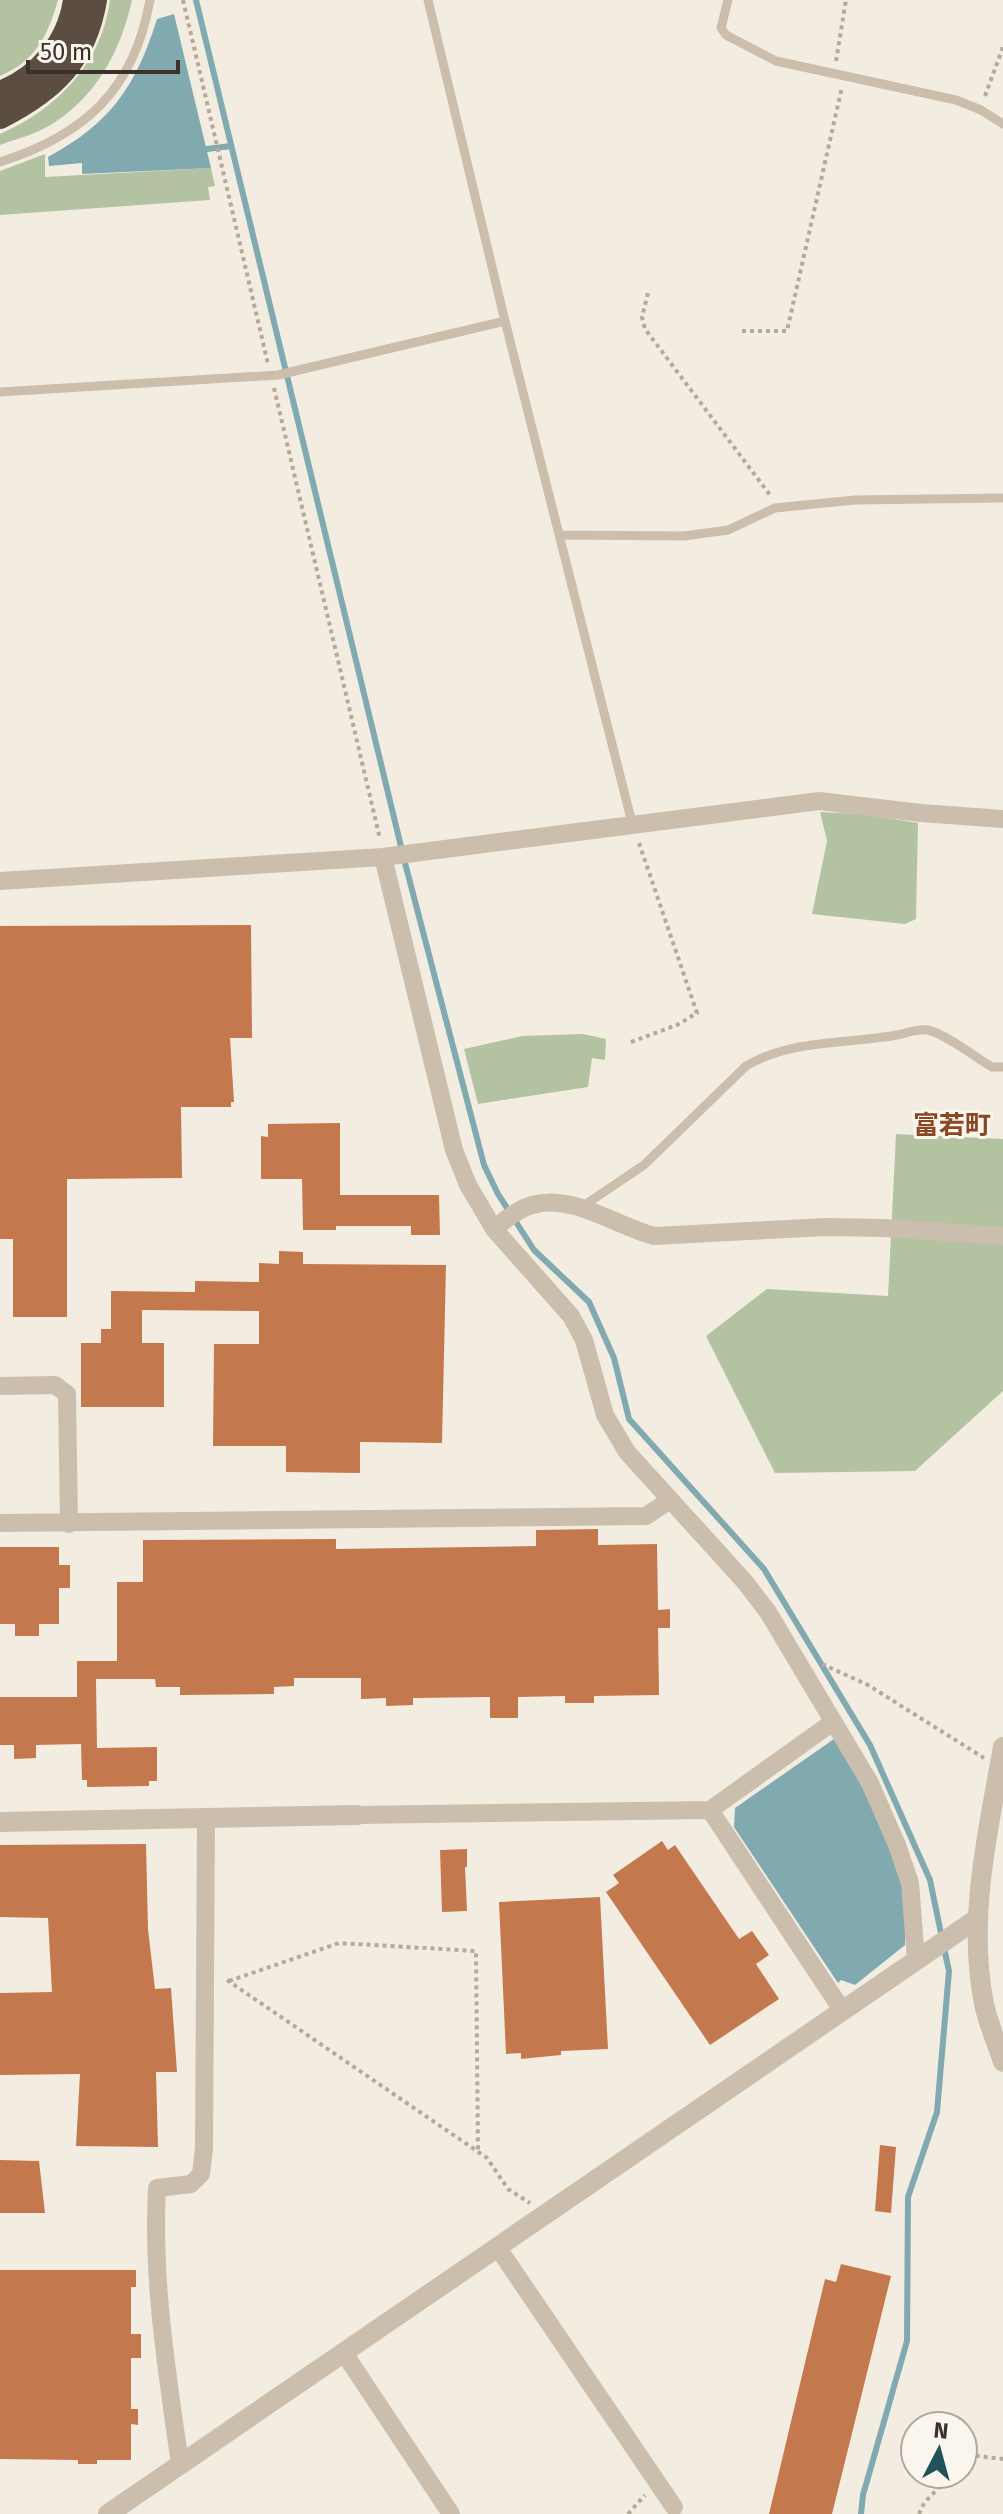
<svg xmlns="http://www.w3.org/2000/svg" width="1003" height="2514" font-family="'Fira Sans','Noto Sans JP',sans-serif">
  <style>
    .green { fill: #b3c3a1 }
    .water { fill: #80a9b0 }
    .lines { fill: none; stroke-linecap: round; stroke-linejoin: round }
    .stream { stroke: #80a9b0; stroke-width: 6 }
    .building { fill: #c4784e }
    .path { stroke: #b8a897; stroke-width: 4; stroke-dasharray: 4 4; stroke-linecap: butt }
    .service { stroke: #ccbeac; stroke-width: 9 }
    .minor { stroke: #ccbeac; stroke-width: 18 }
    .tertiary { stroke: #ccbeac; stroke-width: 20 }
    .motorway { stroke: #5b4d42; stroke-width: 24 }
    .labels { text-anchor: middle; stroke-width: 6; stroke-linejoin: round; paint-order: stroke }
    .quarter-label { font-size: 26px; font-weight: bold; fill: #884825; stroke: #faf6ee }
  </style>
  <rect width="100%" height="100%" fill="#f3ede1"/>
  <!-- green -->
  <path class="green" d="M0 0H58C48 35 36 61 0 76Z
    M110 0H132C121 51 95 100 47 127 33 135 16 139 0 145V134C57 109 102 63 110 0Z
    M45 154V177L211 168 215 186 208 187 210 200 0 215V171Z
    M820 812 861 814 918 823 916 919 905 924 812 914 827 841Z
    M583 1034 606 1039 605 1060 592 1058 588 1087 478 1104 464 1049 522 1036Z
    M896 1134 1003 1139V1391L915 1471 775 1473 706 1336 767 1289 888 1296Z"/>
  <!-- water -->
  <path class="water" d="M174 14 211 168 82 174V163L49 166 48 157C111 123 136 86 157 19Z
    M834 1739C861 1785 895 1836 903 1889 906 1908 905 1926 905 1945L855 1985 841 1980 838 1983 734 1827 735 1808Z"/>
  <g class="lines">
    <!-- stream -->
    <path class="stream" d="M196 0 405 863 484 1165 498 1194 534 1250 589 1302 614 1358 629 1419 764 1569 870 1745 930 1880 942 1938
      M199 150 231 146
      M861 2514 863 2495 907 2341 908 2197 937 2112 949 1971 944 1948"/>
  </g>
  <!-- building -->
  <path class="building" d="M251 925 252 1038H230L234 1102H231V1107H181L182 1178 67 1179V1317H13V1239H0V926Z
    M340 1123V1195H439L440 1235H411V1226H336V1230H303L302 1179H261V1136L268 1137V1124Z
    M279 1251 303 1252V1264L446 1265 442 1443 360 1442V1473L286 1472V1446H213L214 1344H259V1311L142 1310V1343H164V1407H81V1343H101V1329H111V1291L195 1292V1281L259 1282V1263L279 1264Z
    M598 1529V1545L657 1544 658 1610 670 1609V1628H658L659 1695 594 1696V1703H565V1696L518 1697V1718H490V1697L413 1698V1705L386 1706V1698L361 1699V1678H294V1686L274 1687V1694L180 1695V1687H156L155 1679H96L97 1748 157 1747V1781H149V1786L87 1787V1780H82L81 1744 36 1745V1758L14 1759V1745H0V1697H77V1661H117V1582H143V1540L336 1539V1549L536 1546V1530Z
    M0 1547H59V1565H70V1588H59V1624H39V1636H15V1624H0Z
    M662 1841 668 1850 675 1845 739 1939 752 1931 769 1955 756 1964 779 1999 710 2045 606 1892 619 1883 613 1875Z
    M146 1844 148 1929 155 1989 171 1988 177 2072H156L158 2147 76 2146 80 2074 0 2075V1993L52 1992 48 1918 0 1917V1845Z
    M467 1849V1867H465L467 1911 442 1912 440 1850Z
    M600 1897 608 2049 561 2051V2055L521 2059V2053L506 2054 499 1902Z
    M880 2145 896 2147 891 2213 875 2211Z
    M0 2160 39 2161 45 2213H0Z
    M841 2264 891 2276 832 2514H769L825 2279 836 2282Z
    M0 2270H136V2287H131V2334H141V2358H131V2409H138V2425L131 2424V2460H97V2464H78V2460L0 2459Z"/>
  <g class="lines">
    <!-- path -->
    <path class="path" d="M183 0 268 364
      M836 61 846 0
      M985 96 1003 47
      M648 293 642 317 645 329 770 495
      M742 331H787L842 87
      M274 388 380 839
      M631 1042 677 1025 697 1013 638 840
      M822 1664 868 1685 984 1758
      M227 1980 487 2158 508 2189 530 2203
      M229 1981 339 1943 476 1951 478 2151
      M963 2462 969 2455 1003 2459
      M628 2514 645 2495
      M919 2514 924 2503 952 2474"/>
    <!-- service -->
    <path class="service" d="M428 0 505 321 632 823
      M728 0 721 28 726 35 776 61 956 100 981 110 1003 124
      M0 162C85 135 134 90 150 0
      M0 392 278 375 505 321
      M559 535 684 536 728 530 775 508 855 500 1003 498
      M580 1208 644 1165 746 1066C791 1039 848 1044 897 1035 908 1033 917 1028 928 1030 946 1034 975 1057 992 1067H1003"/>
    <!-- minor -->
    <path class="minor" d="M383 857 454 1150 468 1185 494 1229 571 1316 584 1340 605 1415 627 1452 745 1582 768 1612 870 1783 897 1845 910 1883 916 1960
      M0 881 383 857 819 801 921 813 1003 819
      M494 1229C505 1220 518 1209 532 1205 572 1193 616 1226 654 1236L826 1227 884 1228 1003 1236
      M0 1386 55 1385 67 1394 69 1524
      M0 1523 646 1516 670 1500
      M710 1810 842 2010
      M358 1815 710 1810 833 1722
      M498 2248 674 2507
      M344 2353 451 2514
      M180 2464C167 2372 152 2281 157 2188L191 2184 201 2174 204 2148 206 1819"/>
    <!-- tertiary -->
    <path class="tertiary" d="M1003 1747C988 1832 967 1917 984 2004 988 2023 997 2043 1003 2062
      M0 1822 358 1815
      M108 2514 978 1918"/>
    <!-- motorway -->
    <path class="motorway" d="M0 93C40 78 69 42 75 0
      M0 117C53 90 85 60 95 0"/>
  </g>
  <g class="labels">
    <!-- quarter labels -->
    <g class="quarter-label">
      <text x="952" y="1134">富若町</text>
    </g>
  </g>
  <!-- north arrow -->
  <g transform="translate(939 2450) rotate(6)"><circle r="38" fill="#faf6ee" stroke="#ada7a0" stroke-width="2"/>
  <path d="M0-6L14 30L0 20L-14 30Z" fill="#21515b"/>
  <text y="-12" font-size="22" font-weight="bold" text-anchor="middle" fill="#3a312b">N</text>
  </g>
  <!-- scale -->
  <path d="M28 60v12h150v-12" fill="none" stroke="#3a312b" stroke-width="4"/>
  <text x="40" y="60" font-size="24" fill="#3a312b" stroke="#faf6ee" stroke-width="6" paint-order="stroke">50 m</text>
</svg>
